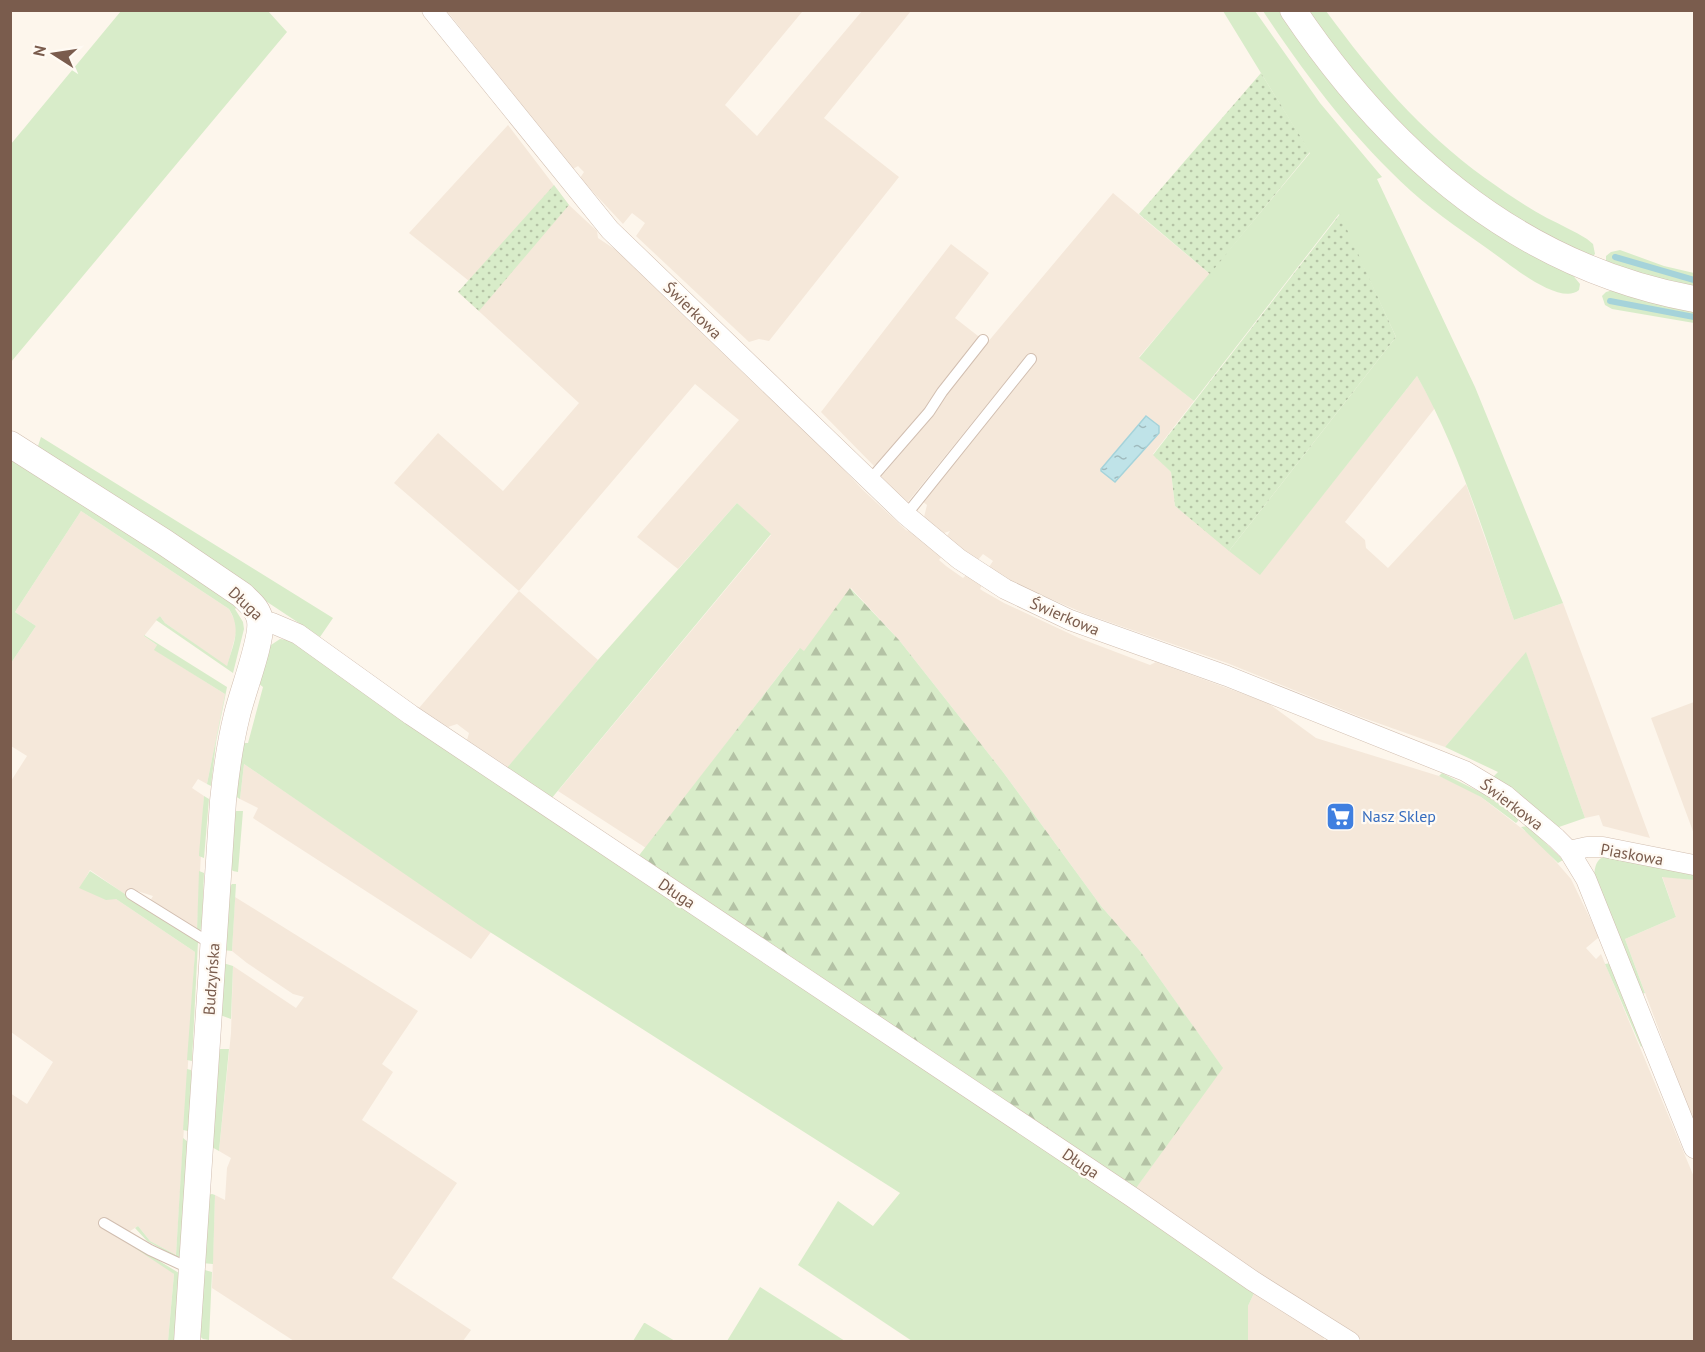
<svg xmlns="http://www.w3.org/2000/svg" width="1705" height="1352" font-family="'PT Sans',sans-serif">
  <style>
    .residential { fill: #f5e8da }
    .green { fill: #d8ecc9 }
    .forest { fill: url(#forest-firs) }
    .garden { fill: url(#garden-dots) }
    .water { fill: url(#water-ripples); stroke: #a5d3da; stroke-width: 1.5 }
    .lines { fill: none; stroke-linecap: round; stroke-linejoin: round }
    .stream { stroke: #a5d3da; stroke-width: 6 }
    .service-casing { stroke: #d1beb0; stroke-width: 12 }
    .minor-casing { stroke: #d1beb0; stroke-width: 21 }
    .tertiary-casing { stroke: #d1beb0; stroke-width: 27 }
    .service { stroke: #fff; stroke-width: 10 }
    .minor { stroke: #fff; stroke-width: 20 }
    .tertiary { stroke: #fff; stroke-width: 26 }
    .labels { text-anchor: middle; stroke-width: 4.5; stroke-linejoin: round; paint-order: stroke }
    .street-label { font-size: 16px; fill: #7a5c4d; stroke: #fffaf3 }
    .shop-label { font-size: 16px; fill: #366cbe; stroke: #fffaf3; text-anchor: start }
  </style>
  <defs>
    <pattern id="forest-firs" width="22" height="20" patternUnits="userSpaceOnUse" patternTransform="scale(1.5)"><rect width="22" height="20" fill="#d8ecc9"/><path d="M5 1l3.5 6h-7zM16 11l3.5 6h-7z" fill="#b4c2a5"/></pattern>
    <pattern id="garden-dots" width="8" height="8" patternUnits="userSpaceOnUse" patternTransform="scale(1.5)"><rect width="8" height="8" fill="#d8ecc9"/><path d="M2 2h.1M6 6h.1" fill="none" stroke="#b4c2a5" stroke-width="1.8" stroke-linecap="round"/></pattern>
    <pattern id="water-ripples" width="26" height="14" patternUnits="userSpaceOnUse" patternTransform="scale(1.5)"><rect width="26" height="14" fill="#bfe3e8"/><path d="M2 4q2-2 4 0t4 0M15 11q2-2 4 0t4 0" fill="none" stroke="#a0bbbe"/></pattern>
  </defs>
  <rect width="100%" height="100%" fill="#fdf6ec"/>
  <!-- residential -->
  <path class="residential" d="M447 11H800L802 12 725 105 757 136 862 11H911L824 118 899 177 769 341 759 339 749 342 636 236 645 223 632 213 623 224 580 178 584 172 578 166 573 169Z
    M508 125 569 205 597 231 598 238 619 252 682 311 829 454 863 490 906 530 915 534 942 556 939 560 946 566 963 578 966 575 982 585 980 589 983 591 1004 603 1079 638 1150 665 1156 662 1268 703 1316 738 1439 776 1467 788 1481 797 1538 841 1571 879 1599 937 1586 948 1596 959 1601 954 1694 1177V1341H1363L1134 1191 1222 1067 1140 951 1101 906 1003 772 899 640 851 588 804 652 799 649 646 848 558 791 771 535 737 503 678 569 637 537 739 420 695 384 519 591 598 660 508 767 467 740 469 733 457 724 448 727 419 708 519 591 394 483 438 433 503 491 579 403 458 292 469 281 409 233Z
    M1113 193 1210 274 1139 357 1194 401 1153 454 1171 472 1175 506 1260 574 1417 376 1435 408 1345 522 1365 540 1366 548 1388 568 1466 484 1514 620 1563 603 1650 838 1603 826 1599 815 1585 818 1526 653 1445 747 1358 716 1227 663 1086 614 1013 583 989 567 993 561 983 554 977 561 947 536 950 531 944 533 924 517 927 505 922 501 1035 363 1006 381 907 503 880 478 934 415 926 409 874 466 821 412 951 244 989 273 955 318 987 343Z
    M81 511 229 609 236 623 237 630 227 667 165 623 160 616 144 636 157 645 155 650 225 694 207 784 198 779 192 788 204 796 197 930 150 901 153 896 134 890 129 897 90 870 80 888 116 899 195 952 176 1255 150 1241 138 1226 127 1233 174 1274 168 1341H11L10 1093 27 1104 53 1062 11 1032V781L27 756 11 746V663L36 626 15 612Z
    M1694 702V834L1651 718Z
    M244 764 491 932 471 959 253 818 258 808 240 799Z
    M1662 876 1694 880V1124L1625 939 1676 917Z
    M235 897 418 1011 382 1064 393 1072 362 1120 457 1183 392 1278 471 1330 463 1341H294L212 1288 215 1195 225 1200 227 1168 231 1158 219 1151 231 1033 233 966 296 1008 304 997 293 994 247 963 232 951Z
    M1255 1291 1323 1334 1324 1341H1248V1306Z"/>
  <!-- green -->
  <path class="green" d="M121 11H268L287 32 11 362V144Z
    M1223 11H1255L1320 103 1382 177 1377 179 1475 387 1563 603 1514 620C1485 538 1460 452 1417 376L1260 575 1229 551 1396 337 1339 214 1194 401 1139 358 1310 153Z
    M1263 11H1280L1314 60 1571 273 1580 284 1579 290C1562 305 1518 271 1503 260 1472 237 1440 217 1411 191 1353 138 1306 76 1263 11Z
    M1306 11H1326C1374 76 1419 130 1485 178 1505 192 1526 207 1547 218 1561 225 1574 231 1587 239L1593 244 1595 254 1593 256 1588 255 1541 233 1464 184 1369 94Z
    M1620 250 1664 266 1694 273V287L1647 276 1606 261V256L1611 252Z
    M1613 290 1694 310V323L1612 309 1605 305 1602 296 1606 292Z
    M41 437 333 618 320 637 37 449Z
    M11 456 238 606 235 609 243 622 244 629 233 673 156 620 160 616 165 623 227 666C233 644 242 630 229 609L81 511 15 612 36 626 11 663Z
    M737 503 771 534 551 799 506 769 598 660Z
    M144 635 227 687 216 742 211 786 207 784 225 694 154 650 157 645 144 636Z
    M280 639 294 641 1255 1291 1248 1306V1341H912L798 1265 838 1201 873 1226 900 1193 479 925 244 764 240 799 231 794 244 743H248L263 687 259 684 268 647Z
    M1526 652 1585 818 1559 827H1554L1492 778 1498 772 1445 747Z
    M1442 773 1484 794 1517 816 1518 821 1516 823 1481 797 1439 776Z
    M204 796 209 799 204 858 199 856V854Z
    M236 811H243L238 872 233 871 227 865 230 816Z
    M1528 826 1563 860 1558 863 1521 827Z
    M1608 855 1694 872V880L1662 877 1676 917 1625 939 1645 993 1642 994 1594 877C1595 866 1596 858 1608 855Z
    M90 871 198 942 192 1061 187 1060 195 952 116 899 106 900 79 888Z
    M199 871 204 873 202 926 200 931 197 930Z
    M232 884H236L232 951 223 950 226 890Z
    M223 963 233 966 231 1019 220 1015Z
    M1611 963 1644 1044 1641 1047 1605 964Z
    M220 1049H229L219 1151 208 1145 215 1053Z
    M187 1069 191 1070 192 1075 188 1131 183 1130Z
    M183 1138 188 1142 180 1259 147 1241 135 1228 138 1226 150 1241 176 1255Z
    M212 1194 215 1195 213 1264 201 1263 208 1195Z
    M102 1226 179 1273 174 1341H168L174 1274Z
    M201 1269 212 1272 209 1340 203 1339 196 1333Z
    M760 1287 845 1341H727Z
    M644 1323H645L675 1341H633Z"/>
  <!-- forest -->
  <path class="forest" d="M850 588 899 640 1003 772 1101 906 1140 951 1223 1068 1134 1191 637 858 800 648 804 651Z"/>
  <!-- garden -->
  <path class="garden" d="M1261 73 1310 152 1210 274 1139 214Z
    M554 185 569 205 479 311 458 292Z
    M1340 214 1396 337 1229 551 1175 506 1171 472 1153 455Z"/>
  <!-- water -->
  <path class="water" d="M1146 416 1159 426V433L1115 482 1101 471V469Z"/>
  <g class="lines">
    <!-- stream -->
    <path class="stream" d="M1615 257 1694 280
      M1610 301 1694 317"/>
    <defs>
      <path id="service" d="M870 480 929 412 942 392 983 340
        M906 515 1031 359
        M131 894 213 945
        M104 1223 150 1250 191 1269"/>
      <path id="minor" d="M432 10 610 230 906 515 959 559 1005 589 1070 620 1227 676 1465 771 1505 795 1556 838 1569 851 1586 879 1694 1148
        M260 620 272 623 298 634 411 715 1132 1197 1253 1281 1350 1342
        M1569 851 1587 847H1603L1694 865"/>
      <path id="tertiary" d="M1293 10C1390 154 1519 267 1694 299
        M10 444 164 542 242 595C249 602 259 609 260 621 263 639 242 693 237 715 230 743 226 772 223 801L187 1342"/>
    </defs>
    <!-- service casing -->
    <use href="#service" class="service-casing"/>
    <!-- minor casing -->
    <use href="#minor" class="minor-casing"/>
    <!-- tertiary casing -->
    <use href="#tertiary" class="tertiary-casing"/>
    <!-- service -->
    <use href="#service" class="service"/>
    <!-- minor -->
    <use href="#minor" class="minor"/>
    <!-- tertiary -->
    <use href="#tertiary" class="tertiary"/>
  </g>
  <!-- icons -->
  <defs>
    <symbol id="supermarket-square" viewBox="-11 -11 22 22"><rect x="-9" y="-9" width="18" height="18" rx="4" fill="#3f7fe0" stroke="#fffaf3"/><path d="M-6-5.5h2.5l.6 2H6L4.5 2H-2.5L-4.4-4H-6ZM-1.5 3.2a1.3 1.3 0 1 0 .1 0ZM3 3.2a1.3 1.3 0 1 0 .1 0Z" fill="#fff"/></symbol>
  </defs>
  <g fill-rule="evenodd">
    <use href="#supermarket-square" x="1324" y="800" width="33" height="33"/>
  </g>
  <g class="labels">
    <!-- street labels -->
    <g class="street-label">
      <text transform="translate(693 310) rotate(44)" y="6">Świerkowa</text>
      <text transform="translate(246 603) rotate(43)" y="6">Długa</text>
      <text transform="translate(1065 616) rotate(23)" y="6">Świerkowa</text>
      <text transform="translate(1512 804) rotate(37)" y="6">Świerkowa</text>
      <text transform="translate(1632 854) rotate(10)" y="6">Piaskowa</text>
      <text transform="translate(677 893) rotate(34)" y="6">Długa</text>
      <text transform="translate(211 979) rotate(-86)" y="6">Budzyńska</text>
      <text transform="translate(1081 1163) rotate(34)" y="6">Długa</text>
    </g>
    <!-- shop labels -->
    <g class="shop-label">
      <text x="1362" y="822">Nasz Sklep</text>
    </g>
  </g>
  <!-- border -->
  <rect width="1705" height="1352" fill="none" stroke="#7a5c4d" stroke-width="24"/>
  <!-- north arrow -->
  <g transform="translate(54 54) rotate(282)" stroke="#fffaf3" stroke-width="4.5" paint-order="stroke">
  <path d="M0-4.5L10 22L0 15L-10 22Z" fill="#7a5c4d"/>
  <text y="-9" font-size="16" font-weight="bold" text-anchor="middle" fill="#7a5c4d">N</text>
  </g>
</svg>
